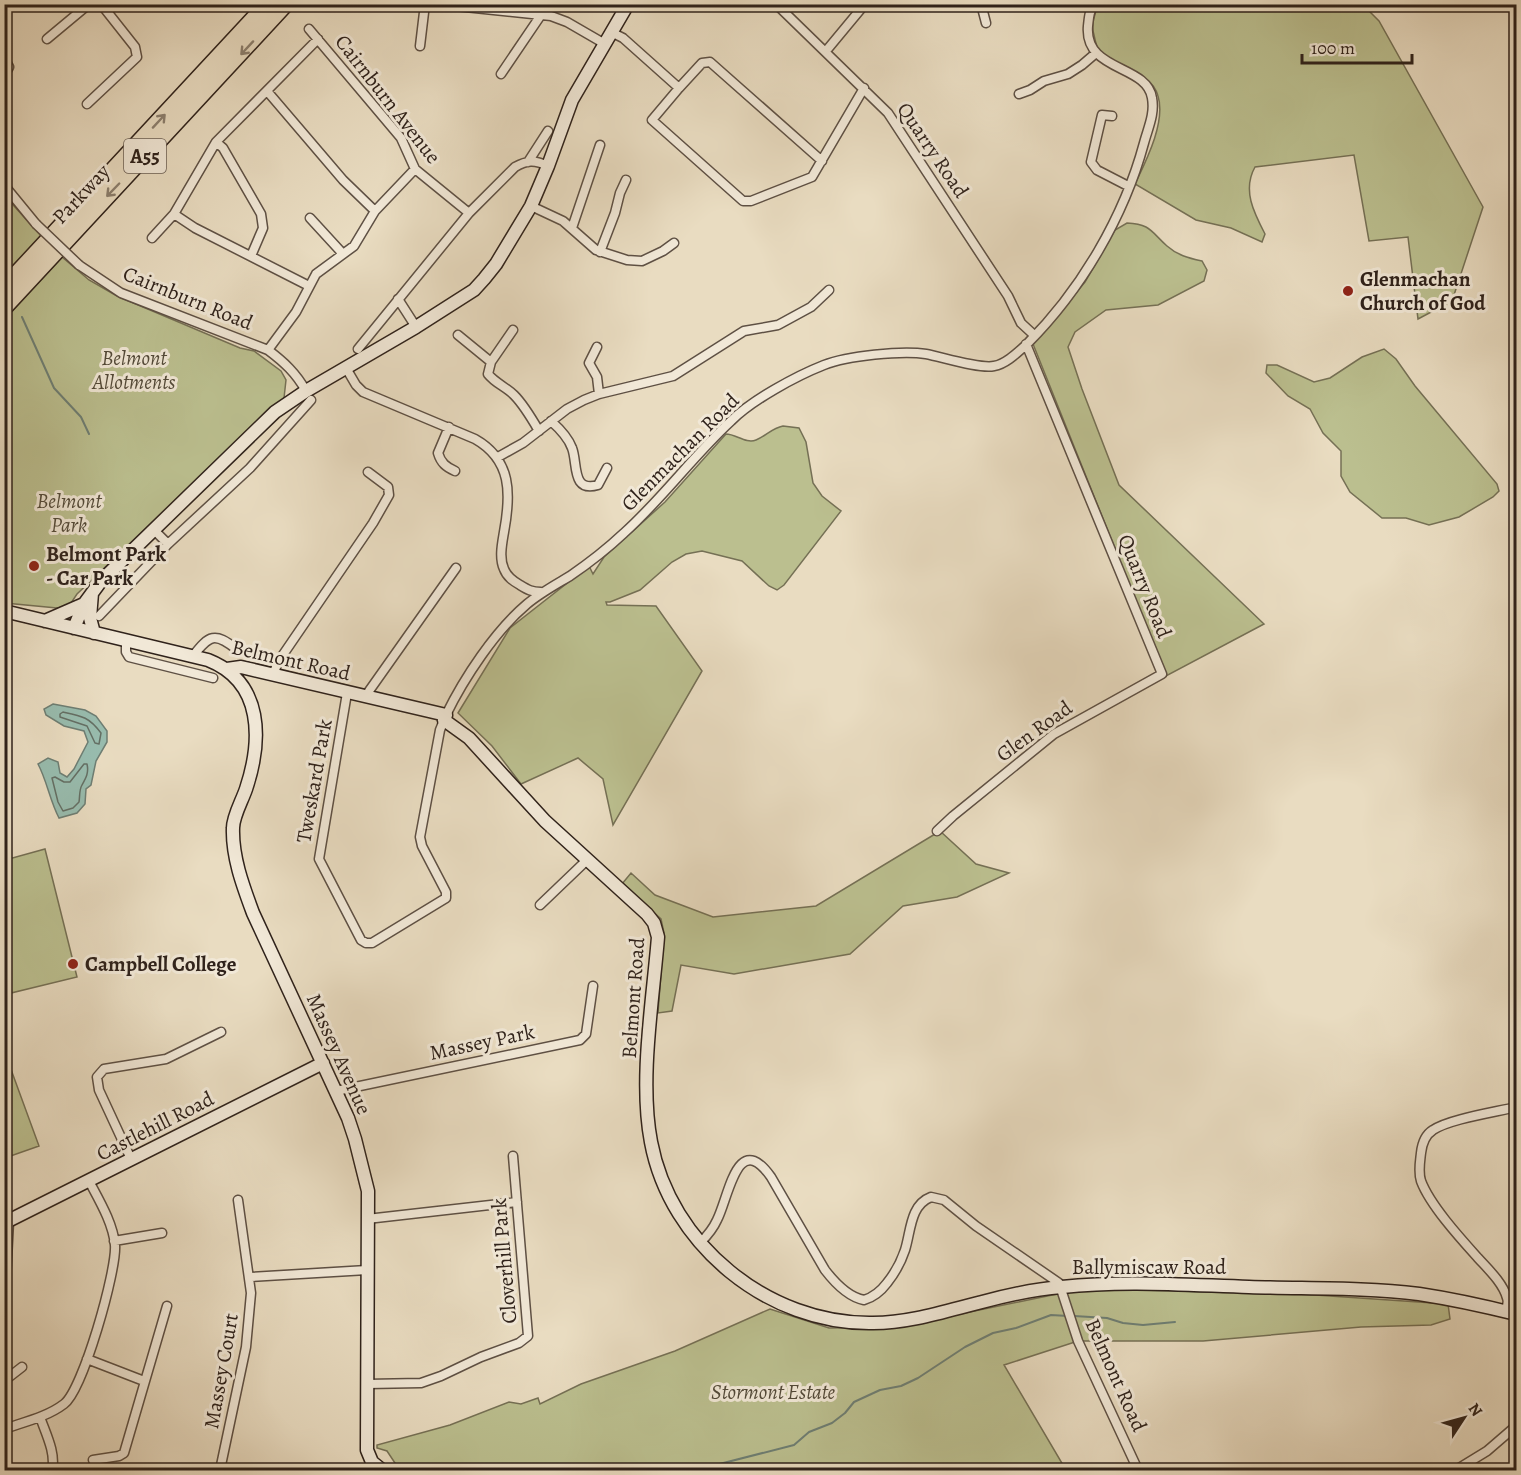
<svg xmlns="http://www.w3.org/2000/svg" width="1521" height="1475" font-family="Alegreya,serif">
  <style>
    .green { fill: #bbbf8f; stroke: #757055; stroke-width: 1.5 }
    .water { fill: #98bcae; stroke: #6e7e73; stroke-width: 1.5 }
    .lines { fill: none; stroke-linecap: round; stroke-linejoin: round }
    .shore { stroke: #646f64; stroke-width: 1.5 }
    .stream { stroke: #6e7e73; stroke-width: 2 }
    .street-casing { stroke: #5e5044; stroke-width: 11 }
    .secondary-casing { stroke: #2f221b; stroke-width: 15 }
    .highway-casing { stroke: #2f221b; stroke-width: 18 }
    .street { stroke: #f1e8d7; stroke-width: 8 }
    .secondary { stroke: #f1e8d7; stroke-width: 12 }
    .highway { stroke: #e9dcc1; stroke-width: 15 }
    .street-bridge-casing { stroke: #5e5044; stroke-width: 11; stroke-linecap: butt }
    .street-bridge { stroke: #f1e8d7; stroke-width: 8 }
    .oneway { stroke: #8c7f6e }
    .poi-dot { fill: #8f2418; stroke: #f1e8d7; stroke-width: 2 }
    .labels { text-anchor: middle; stroke-width: 6; stroke-linejoin: round; paint-order: stroke }
    .shield { fill: #f1e8d7; stroke: #695d53; stroke-width: 1.5 }
    .shield-label { font-size: 20px; font-weight: bold; fill: #2f221b }
    .street-label { font-size: 21px; fill: #2f221b; stroke: #f1e8d7 }
    .poi-label { font-size: 21px; font-weight: bold; fill: #2f221b; stroke: #f1e8d7; text-anchor: start }
    .park-label { font-size: 21px; font-style: italic; fill: #524938; stroke: #f1e8d7 }
  </style>
  <rect width="100%" height="100%" fill="#e9dcc1"/>
  <filter id="stains"><feTurbulence type="fractalNoise" baseFrequency=".00333" numOctaves="4"/><feColorMatrix values="0 0 0 0 .2 0 0 0 0 .09 0 0 0 0 .02 0 0 0 .5 -.17"/></filter>
  <radialGradient id="worn" r=".72"><stop offset=".6" stop-color="#630" stop-opacity="0"/><stop offset="1" stop-color="#630" stop-opacity=".3"/></radialGradient>
  <!-- green -->
  <path class="green" d="M1099 5H1363L1379 21 1483 207 1452 301 1418 319 1408 237 1369 241 1354 155 1255 167C1242 190 1254 213 1265 234L1262 242 1231 228 1196 220 1135 184C1146 161 1166 122 1158 96 1150 67 1112 73 1098 49 1096 45 1095 40 1094 35 1091 26 1094 13 1099 5Z
    M5 196 43 238 5 278Z
    M1127 223C1151 224 1151 232 1167 246 1177 255 1188 258 1202 261L1207 270 1204 281 1158 305 1106 310 1075 332 1068 347 1082 389 1119 485 1264 624 1166 676 1033 344 1085 282 1115 230Z
    M62 257 89 280 117 296 240 348 254 351 281 371 286 380 284 398 77 594 69 606 57 608 5 603V319Z
    M1384 349 1396 359 1415 386 1497 484 1499 491 1493 497 1459 517 1429 525 1406 518H1382L1350 492 1341 476V451L1323 433 1310 409 1288 396 1266 373 1267 365H1277L1314 382 1330 378 1362 357Z
    M783 426 799 428 806 442 813 483 822 496 841 511 784 585 777 590 769 586 742 561 702 551 686 554 672 562 640 590 610 602H606L607 605 656 606 702 671 613 825 603 779 578 758 521 784 492 746 458 713 510 628 589 566 593 574 604 557 665 502 726 434C736 434 746 444 756 440 766 436 772 428 783 426Z
    M940 831 976 864 1009 873 957 897 903 906 850 954 734 974 681 965 672 1011 658 1013 664 933 661 919 622 884 631 873 655 895 713 917 816 906Z
    M45 849 77 977 11 993 5 968V860Z
    M9 1064 39 1146 5 1158V1066Z
    M1106 1289 1315 1295 1448 1304 1450 1319 1431 1325 1361 1327 1203 1341H1078L1004 1365 1066 1470H394L397 1466 387 1451 377 1448V1445L450 1425 509 1402 521 1404 538 1398 540 1404 581 1384 675 1351 770 1309 829 1328 897 1327 1062 1293Z"/>
  <!-- water -->
  <path class="water" d="M53 704 85 710 96 716 107 731V742L96 761 91 785 86 789 85 804 77 813 59 818C50 801 47 781 38 764L48 758 58 762 60 773 67 777 74 769 88 742 84 731 64 726 46 715 44 709Z"/>
  <g class="lines">
    <!-- shore -->
    <path class="shore" d="M63 712C82 716 89 717 101 733L99 744 95 743 87 726 60 717V714Z
      M84 764H87C89 773 86 778 82 785 79 790 80 796 79 802L73 808 63 811 58 802 52 778 55 777 64 782H70Z"/>
    <!-- stream -->
    <path class="stream" d="M22 317 54 388 81 417 89 434
      M1074 1316 1107 1318 1123 1323 1143 1325 1175 1322
      M696 1470 794 1445 809 1432 832 1423 845 1413 854 1402 880 1390 901 1386 918 1378 965 1347 993 1333 1016 1328 1051 1315 1068 1316"/>
    <defs>
      <path id="street" d="M436 4 551 16 567 22 605 44
        M776 4 888 113 1008 296 1021 323 1034 335
        M981 4 986 23
        M309 29 401 138 415 169 469 213
        M611 32 623 38 679 88 652 120 743 201H751L812 177 864 88
        M47 39 89 4
        M420 46 425 4
        M826 51 865 4
        M4 58 9 67 4 76
        M501 74 541 15
        M679 88 702 63 710 62 822 161
        M267 91 343 180 375 211
        M1019 94 1030 90 1044 81 1068 74 1082 65 1096 53
        M87 104 137 57 135 47 101 4
        M1112 116 1102 115 1091 162 1097 170 1128 186
        M216 142 223 148 261 214 263 228 251 256
        M528 162 548 131
        M4 185 36 224
        M531 206 563 221 596 250 627 260 642 261 663 251 674 243
        M310 218 343 254
        M572 228 600 145
        M152 238 174 214
        M600 252 615 213 620 193 626 180
        M79 265 121 293 268 350C284 362 296 373 306 391
        M309 286 195 228 174 214 216 142 318 39
        M398 299 416 327
        M458 335 491 362 488 374C495 383 506 387 514 395 524 405 532 419 539 431
        M597 347 589 363 597 377 599 394
        M358 349 469 213 515 167C527 160 535 160 548 166
        M268 350 296 312 316 274 354 246 375 211 415 169
        M491 362 513 330
        M346 368 356 385 363 392 475 439C512 460 511 494 504 532 502 544 499 558 504 569 507 577 513 581 520 585 528 590 532 592 541 592
        M551 421C560 429 568 437 572 448 578 463 571 493 598 485L607 468
        M449 427 438 453C441 463 446 467 455 471
        M498 457 523 443 567 409 584 400 599 394 673 376 744 331 778 325 811 307 829 290
        M153 529 168 544
        M99 616 168 544 250 468 311 400
        M126 640V652L129 657 213 678
        M193 656C209 635 215 632 236 649
        M273 675 278 662 373 523 389 495 388 487 368 472
        M347 693 319 859 361 940 366 943H372L446 898V892L422 846 420 837 440 730 444 720
        M367 697 369 691 456 568
        M446 715C464 678 495 631 527 604 540 593 555 585 570 576 589 563 607 549 624 533 662 499 693 456 731 421 752 400 796 376 824 365 847 356 902 350 926 354 942 357 979 369 994 366 1006 364 1018 352 1027 344 1081 290 1124 217 1144 143 1148 128 1155 114 1152 98 1147 64 1084 72 1088 26 1089 17 1089 12 1094 4
        M937 831 953 816 1054 734 1162 674 1026 344
        M540 905 587 860
        M336 1091 580 1040 586 1034 593 986
        M131 1159 99 1090 97 1077 104 1069 166 1059 221 1032
        M367 1219 517 1202
        M114 1241 162 1233
        M700 1243C707 1236 713 1229 717 1220 729 1197 737 1129 771 1177L825 1270C835 1283 848 1297 864 1300 874 1297 881 1291 887 1283 895 1273 901 1262 905 1250 911 1231 910 1205 931 1197L944 1200 976 1226 1059 1283 1078 1341 1138 1470
        M251 1277 367 1270
        M1505 1311C1507 1307 1509 1303 1507 1298 1503 1283 1488 1269 1478 1258 1460 1238 1430 1205 1421 1181 1418 1172 1420 1162 1421 1153 1422 1144 1425 1135 1433 1130 1449 1119 1496 1112 1516 1107
        M4 1318 9 1221
        M87 1359 144 1381
        M4 1381 22 1367
        M367 1384 421 1383 441 1376 481 1357 519 1343 528 1336 513 1156
        M40 1417C46 1434 56 1453 52 1470
        M4 1429C24 1422 47 1417 64 1404 83 1390 117 1270 115 1245 113 1223 99 1200 89 1181
        M93 1460 119 1456 124 1453 167 1306
        M220 1470 246 1347 251 1293 238 1200
        M1456 1470 1487 1451 1516 1426"/>
      <path id="secondary" d="M92 593 90 618 94 633
        M4 611 208 660C264 682 262 741 246 789 242 801 233 816 233 828 232 857 243 886 253 913L348 1118 355 1139 368 1191 367 1450 372 1462 382 1470
        M45 621 84 604
        M74 628 84 604 101 581 275 412 306 391 416 327 474 290 484 279 496 264 531 206 548 166 572 100 628 4
        M227 669 241 667 446 715 444 720 469 738 545 821 647 914 654 923 658 937C653 1000 639 1080 651 1142 670 1244 768 1325 873 1323 910 1323 946 1311 982 1302 1008 1295 1035 1289 1062 1287 1124 1280 1187 1285 1249 1287 1306 1289 1363 1287 1419 1294 1452 1299 1484 1306 1516 1314
        M4 1223 323 1063"/>
      <path id="highway" d="M4 287 267 4
        M4 308 286 4"/>
    </defs>
    <!-- street casing -->
    <use href="#street" class="street-casing"/>
    <!-- secondary casing -->
    <use href="#secondary" class="secondary-casing"/>
    <!-- highway casing -->
    <use href="#highway" class="highway-casing"/>
    <!-- street -->
    <use href="#street" class="street"/>
    <!-- secondary -->
    <use href="#secondary" class="secondary"/>
    <!-- highway -->
    <use href="#highway" class="highway"/>
    <defs>
      <path id="street-bridge" d="M36 224 79 265"/>
    </defs>
    <!-- street-bridge casing -->
    <use href="#street-bridge" class="street-bridge-casing"/>
    <!-- street-bridge -->
    <use href="#street-bridge" class="street-bridge"/>
  </g>
  <!-- one-way arrows -->
  <defs><path id="oneway-shaft" d="M-6 0H5M1.5-3L5.5 0L1.5 3" fill="none" stroke-width="1.6" stroke-linecap="round" stroke-linejoin="round" transform="scale(1.5)"/></defs>
  <g class="oneway">
    <use href="#oneway-shaft" transform="translate(247 48) rotate(133)"/>
    <use href="#oneway-shaft" transform="translate(159 121) rotate(-47)"/>
    <use href="#oneway-shaft" transform="translate(113 190) rotate(134)"/>
  </g>
  <!-- markers -->
  <g class="poi-dot">
    <circle cx="1348" cy="291" r="6"/>
    <circle cx="34" cy="566" r="6"/>
    <circle cx="73" cy="964" r="6"/>
  </g>
  <g class="labels">
    <!-- shield labels -->
    <rect class="shield" x="124" y="139" width="42" height="34" rx="4.5"/>
    <g class="shield-label">
      <text x="145" y="163">A55</text>
    </g>
    <!-- street labels -->
    <g class="street-label">
      <text transform="translate(388 99) rotate(52)" y="7">Cairnburn Avenue</text>
      <text transform="translate(933 150) rotate(56)" y="7">Quarry Road</text>
      <text transform="translate(81 194) rotate(-47)" y="7">Parkway</text>
      <text transform="translate(188 298) rotate(22)" y="7">Cairnburn Road</text>
      <text transform="translate(680 452) rotate(-45)" y="7">Glenmachan Road</text>
      <text transform="translate(1145 586) rotate(68)" y="7">Quarry Road</text>
      <text transform="translate(291 660) rotate(13)" y="7">Belmont Road</text>
      <text transform="translate(1034 731) rotate(-36)" y="7">Glen Road</text>
      <text transform="translate(314 781) rotate(-80)" y="7">Tweskard Park</text>
      <text transform="translate(633 998) rotate(-86)" y="7">Belmont Road</text>
      <text transform="translate(482 1042) rotate(-12)" y="7">Massey Park</text>
      <text transform="translate(339 1054) rotate(66)" y="7">Massey Avenue</text>
      <text transform="translate(155 1126) rotate(-27)" y="7">Castlehill Road</text>
      <text transform="translate(504 1261) rotate(-95)" y="7">Cloverhill Park</text>
      <text x="1149" y="1274">Ballymiscaw Road</text>
      <text transform="translate(221 1371) rotate(-80)" y="7">Massey Court</text>
      <text transform="translate(1116 1375) rotate(66)" y="7">Belmont Road</text>
    </g>
    <!-- poi labels -->
    <g class="poi-label">
      <text x="1360" y="286">Glenmachan<tspan x="1360" dy="24">Church of God</tspan></text>
      <text x="46" y="561">Belmont Park<tspan x="46" dy="24">- Car Park</tspan></text>
      <text x="85" y="971">Campbell College</text>
    </g>
    <!-- park labels -->
    <g class="park-label">
      <text x="134" y="365">Belmont<tspan x="134" dy="24">Allotments</tspan></text>
      <text x="69" y="508">Belmont<tspan x="69" dy="24">Park</tspan></text>
      <text x="773" y="1399">Stormont Estate</text>
    </g>
  </g>
  <!-- margin -->
  <rect width="1521" height="1475" fill="none" stroke="#e9dcc1" stroke-width="24"/>
  <rect x="6" y="6" width="1509" height="1463" fill="none" stroke="#2f221b" stroke-width="3"/>
  <rect x="12" y="12" width="1497" height="1451" fill="none" stroke="#2f221b" stroke-width="1.5"/>
  <!-- north arrow -->
  <g transform="translate(1464 1418) rotate(54)" stroke="#f1e8d7" stroke-width="4.5" paint-order="stroke">
  <path d="M0-4.5L10 22L0 15L-10 22Z" fill="#2f221b"/>
  <text y="-9" font-size="16" font-weight="bold" text-anchor="middle" fill="#2f221b">N</text>
  </g>
  <!-- scale -->
  <path d="M1302 54v9h110v-9" fill="none" stroke="#2f221b" stroke-width="3"/>
  <text x="1311" y="54" font-size="18" fill="#2f221b" stroke="#f1e8d7" stroke-width="4.5" paint-order="stroke">100 m</text>
  <rect width="100%" height="100%" filter="url(#stains)"/>
  <rect width="100%" height="100%" fill="url(#worn)"/>
</svg>
